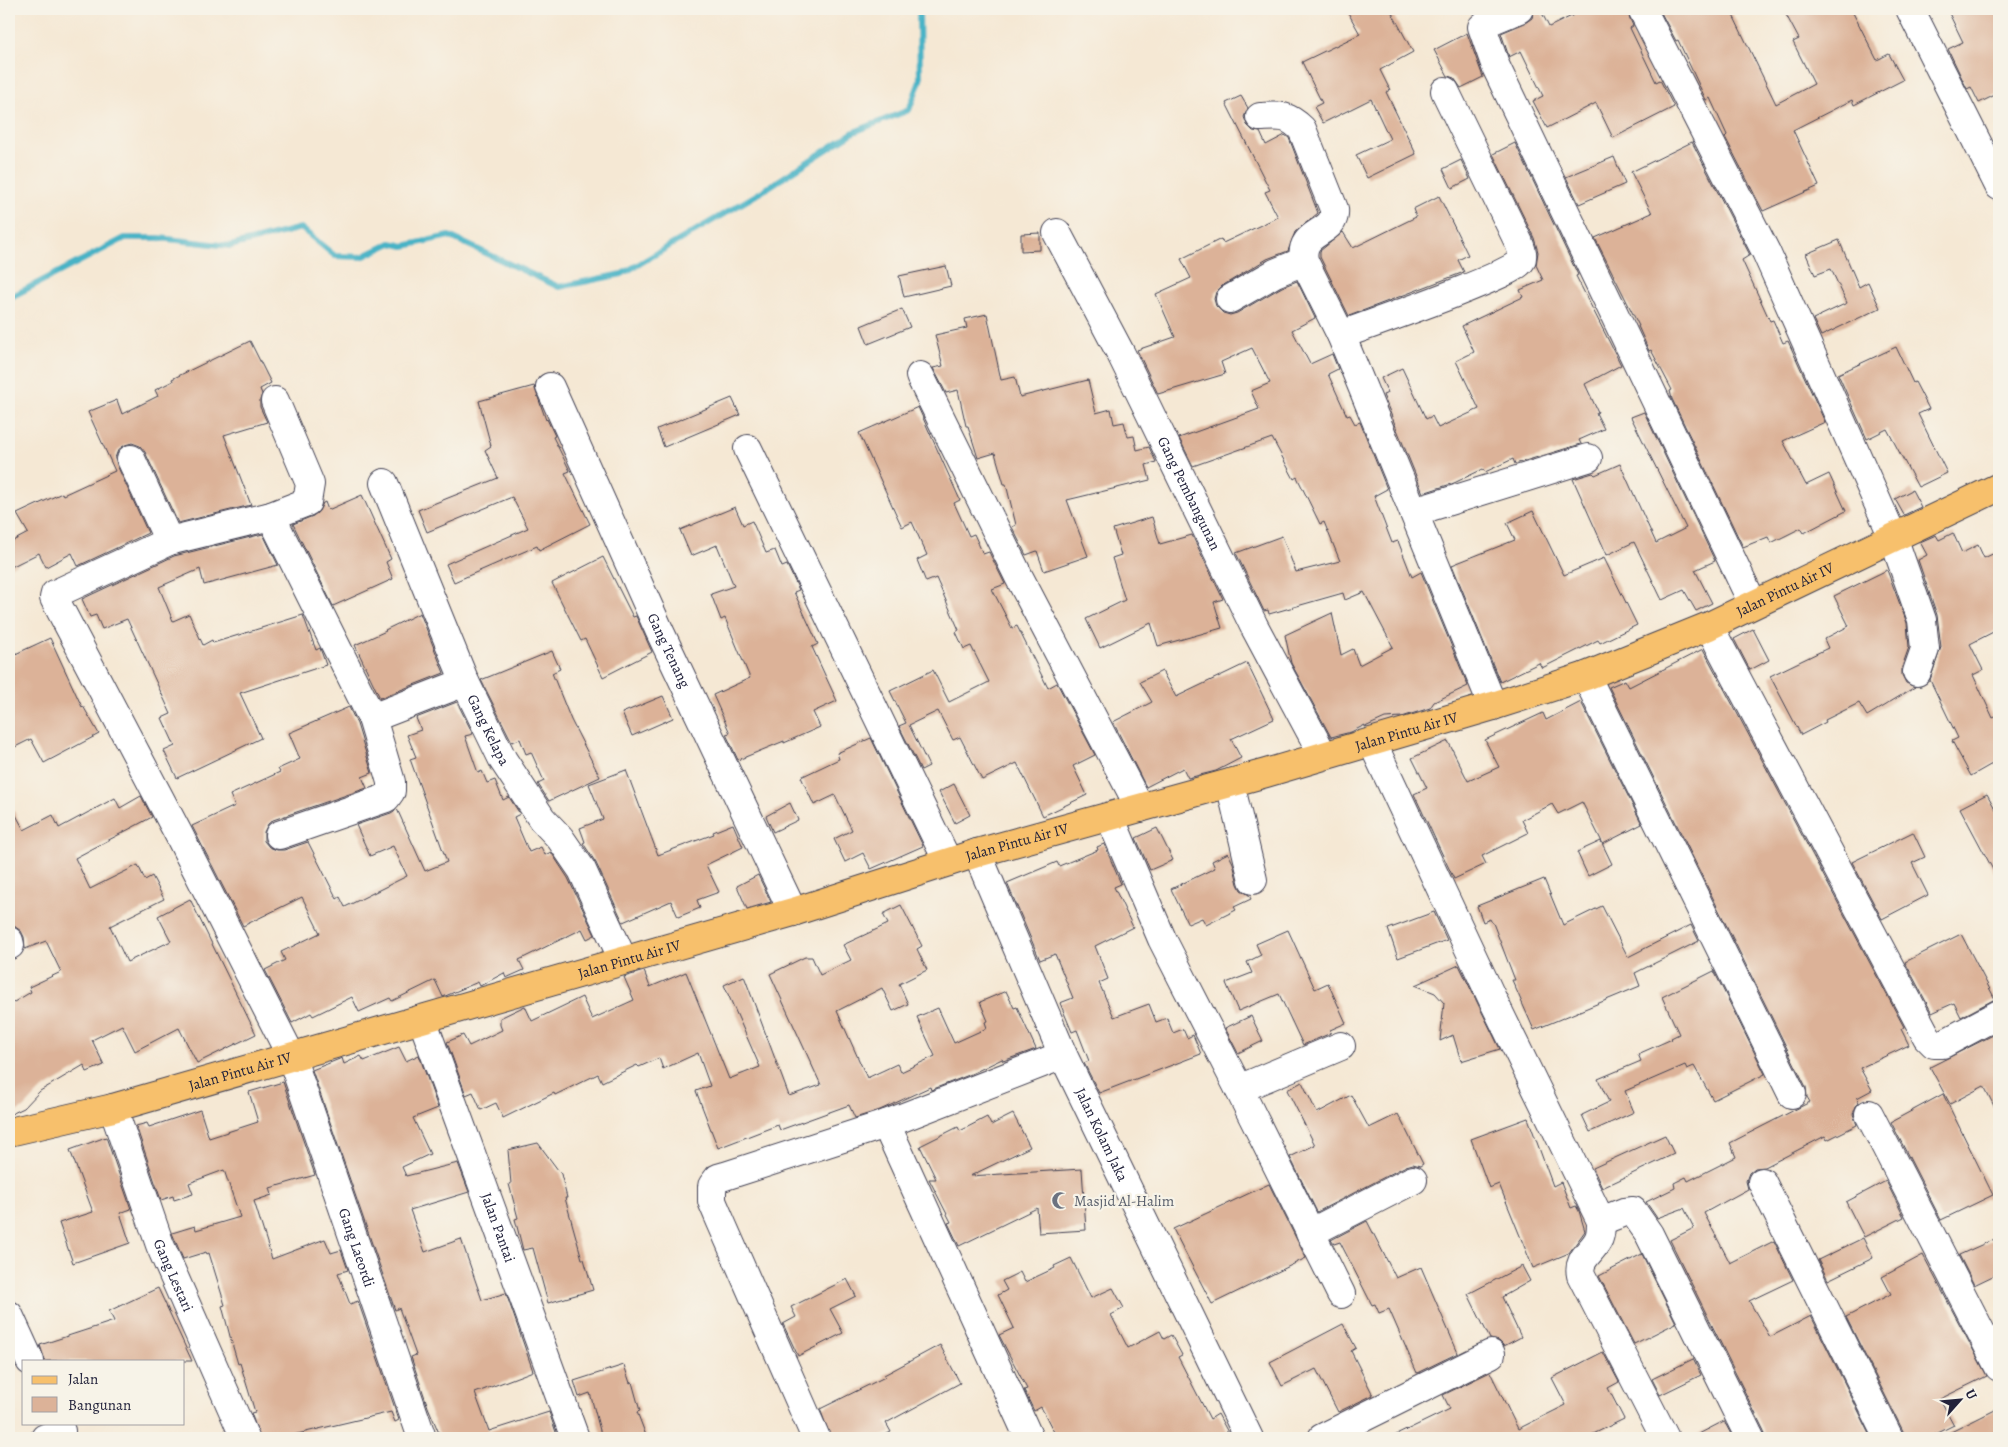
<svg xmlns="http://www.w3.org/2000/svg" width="2008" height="1447" font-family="Alegreya,serif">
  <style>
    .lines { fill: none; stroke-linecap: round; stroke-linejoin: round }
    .stream { stroke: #48b3c6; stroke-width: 6 }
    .building { fill: #dcb298 }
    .minor-casing { stroke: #424052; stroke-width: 30 }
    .major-casing { stroke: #424052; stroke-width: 30 }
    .minor { stroke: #fff; stroke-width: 28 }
    .major { stroke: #f7c06c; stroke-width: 28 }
    .labels { text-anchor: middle; stroke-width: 4.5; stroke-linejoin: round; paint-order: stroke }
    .street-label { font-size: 15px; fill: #22223b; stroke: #f7f3e8 }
    .worship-label { font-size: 15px; fill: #5b616d; stroke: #f7f3e8; text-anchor: start }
  </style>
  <rect width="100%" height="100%" fill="#f7f3e8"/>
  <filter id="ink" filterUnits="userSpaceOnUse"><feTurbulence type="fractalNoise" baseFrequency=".02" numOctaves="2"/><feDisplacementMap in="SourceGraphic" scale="10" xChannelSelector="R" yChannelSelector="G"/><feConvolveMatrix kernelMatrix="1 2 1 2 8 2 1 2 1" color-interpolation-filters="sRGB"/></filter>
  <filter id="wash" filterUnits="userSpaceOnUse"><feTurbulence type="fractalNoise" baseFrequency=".0096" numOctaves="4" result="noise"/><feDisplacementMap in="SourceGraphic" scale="20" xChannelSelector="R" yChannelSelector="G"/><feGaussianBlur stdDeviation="1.12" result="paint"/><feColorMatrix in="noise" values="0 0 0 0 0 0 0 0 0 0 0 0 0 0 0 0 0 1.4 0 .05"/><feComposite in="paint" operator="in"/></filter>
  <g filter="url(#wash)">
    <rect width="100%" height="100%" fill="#f5e8d4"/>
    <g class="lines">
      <!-- stream -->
      <path class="stream" d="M9 298 125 238H159L230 246 301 228 335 256 362 257 391 243 404 246 449 236 559 287 622 274 761 192 854 132 909 110 920 81 919 9"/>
    </g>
    <g id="blocks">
      <!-- building -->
      <path class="building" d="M1346 9H1390L1413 52 1380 70 1390 90 1386 92 1416 154 1367 178 1356 155 1390 139 1371 99 1323 123 1314 107 1322 103 1302 62 1360 34Z
        M1534 9H1540L1549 27 1586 9H1626L1633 26 1630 28 1656 82 1660 80 1674 107 1613 138 1596 103 1547 128 1533 101 1543 96 1521 51 1509 57 1501 33 1525 23 1532 18Z
        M1659 9H1730L1776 104 1814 84 1793 42 1799 39 1783 9H1851L1877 60 1889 54 1903 80 1854 105 1852 100 1793 130 1819 186 1763 211 1725 137 1727 135 1710 98 1706 100 1678 40 1676 41Z
        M1947 9H1999V93L1979 103 1971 87 1967 89 1948 49 1963 42Z
        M1467 33 1483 77 1461 88 1454 78 1448 76 1434 50Z
        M1241 96 1248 108 1244 117 1247 125 1253 131 1260 132 1266 145 1285 135 1289 138 1318 213 1295 232 1288 251 1267 259 1222 286 1216 292 1214 299 1216 306 1223 313 1230 315 1237 313 1282 287 1297 281 1315 318 1292 330 1310 364 1332 354 1338 369 1328 374 1347 416 1350 415 1355 424 1360 422 1387 489 1374 496 1392 543 1398 541 1412 577 1421 572 1468 686 1434 702 1430 708 1402 717 1385 718 1365 727V725L1351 732 1331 737 1291 663 1285 635 1332 613 1341 655 1353 649 1359 665 1393 647 1364 592 1345 600 1343 593 1269 614 1268 610 1264 611 1236 553 1282 536 1296 572 1340 561 1324 522 1320 524 1297 477 1294 479 1272 438 1193 466 1179 438 1259 409 1251 391 1270 383 1252 348 1221 362 1225 374 1158 394 1137 350 1175 337 1156 294 1191 278 1181 259 1221 239 1223 243 1278 217 1265 192 1270 190 1226 103Z
        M1692 142 1750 255 1742 260 1770 321 1773 320 1783 343 1788 341 1825 422 1783 441 1806 485 1829 474 1846 511 1804 533 1801 528 1771 543 1768 537 1743 547 1672 399 1670 391 1672 390 1651 350 1649 351 1638 326H1639L1595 238 1652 213 1631 172Z
        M1515 143 1578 275 1576 276 1621 365 1585 384 1598 412 1596 413 1604 429 1579 440 1581 444 1515 464 1513 459 1485 472 1483 469 1454 483 1423 493 1383 395 1388 393 1381 378 1402 368 1426 419 1432 416 1438 428 1479 409 1456 361 1474 352 1462 326 1523 297 1520 290 1543 280 1536 265 1538 252 1534 238 1493 154Z
        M1614 157 1625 184 1579 204 1566 177Z
        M1461 160 1470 179 1452 188 1443 169Z
        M1439 196 1468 255 1458 260 1464 272 1349 316 1320 257V251L1343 232 1353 248 1416 217 1413 209Z
        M1040 233V250L1021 251V234Z
        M1839 240 1859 287 1868 282 1880 308 1821 336 1813 319 1847 303 1831 269 1815 275 1806 254Z
        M946 266 951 286 904 297 899 276Z
        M902 309 910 327 868 344 861 326Z
        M987 314 1001 380 1015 377 1020 397 1088 380 1096 413 1111 409 1114 424 1124 422 1128 437 1134 436 1137 450 1149 447 1156 462 1146 465 1150 480 1067 500 1088 556 1044 571 1037 551 1026 555 1012 527 1016 525 1006 484H1004L995 453 978 458 968 426H966L958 390 946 393 933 368 943 366 935 335 967 328 965 319Z
        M250 341 271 383 260 389 262 394 260 400V407L267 422 224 435 251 505 178 523 145 452 140 446 132 443 125 445 118 450 115 458 117 465 148 533 78 566 72 553 46 567 39 553 9 568V543L28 533 17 514 62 493 63 495 115 471 88 412 117 400 122 414 158 396 155 390 173 381 172 379Z
        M1896 347 1913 383 1915 382 1929 409 1918 414 1947 473 1918 487 1887 429 1867 439 1838 374Z
        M534 386 546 420 547 419 555 436 553 437 570 471 565 473 590 524 539 550 537 546 454 582 446 564 528 528 512 497 427 532 418 510 498 478 485 450 491 446 479 401Z
        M732 398 740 415 664 447 657 429Z
        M918 407 960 500 954 503 969 536 974 534 983 554 989 552 1005 584 992 589 1012 628 1017 626 1048 688 1057 683 1095 755 1073 766 1087 795 1043 816 1017 763 982 780 960 737 953 740 938 711 909 725 929 766 921 770 899 726 906 723 890 691 933 670 949 702 989 682 971 646 964 649 956 632 959 630 936 578 926 582 917 560 927 555 912 522 902 527 859 433Z
        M1644 412 1715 561 1695 570 1712 603 1696 611 1684 590 1662 600 1634 542 1607 555 1573 479 1593 473 1595 475 1620 464 1656 543 1686 528 1631 417Z
        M1912 490 1921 507 1904 515 1895 499Z
        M362 495 391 559 386 562 393 579 333 606 293 524 313 516 319 511 323 503 325 502 328 510Z
        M735 507 743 525 752 521 766 553 775 550 782 567 787 565 799 590 794 592 818 644 812 647 837 701 813 712 820 727 784 743V741L738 760 726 734 730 733 713 695 750 678 725 618 721 620 711 594 734 586 717 545 691 556 680 530Z
        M1533 511 1564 575 1604 558 1637 625 1600 643 1598 640 1542 668 1539 663 1500 682 1452 565 1515 540 1507 523Z
        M1152 517 1160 544 1192 535 1223 599 1214 602 1222 628 1158 646 1151 623 1100 648 1086 619 1125 600 1112 558 1121 555 1113 529Z
        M1953 533 1962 553 1978 545 1984 558 1999 551V629L1970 644 1983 670 1973 675 1993 718 1999 715V760L1971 776 1952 741 1958 738 1930 680 1941 647 1937 615 1918 560 1927 555 1920 542 1936 535 1939 540Z
        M263 534 278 565 204 585 200 569 159 587 173 621 189 614 203 645 212 640 213 643 303 615 316 650 320 648 326 665 240 693 261 738 177 778 164 751 175 746 162 718 171 714 127 619 102 629 96 615 90 617 82 599 174 556Z
        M603 557 633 617 636 616 652 652 603 677 585 639 581 641 552 583Z
        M1887 570 1907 623 1909 647 1902 667V675L1906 683 1915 687 1867 716 1859 703 1825 720 1826 722 1801 735 1770 676 1828 648 1824 639 1849 626 1834 596Z
        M420 613 444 673 380 698 355 645 386 631 385 630Z
        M1753 629 1769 660 1750 670 1734 639Z
        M50 638 82 707 83 706 99 734 44 763 31 739 9 750V657Z
        M1703 649 1904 1027 1901 1029 1909 1045 1860 1068 1872 1090 1857 1098 1859 1103 1856 1106 1853 1114 1857 1125 1827 1140 1825 1136 1765 1167 1755 1168 1749 1173 1746 1181 1748 1189 1704 1213 1730 1263 1774 1241 1793 1280 1749 1301 1770 1337 1811 1316 1872 1438H1766L1764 1431 1670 1240 1694 1228 1684 1208 1657 1218 1646 1202 1675 1188 1674 1183 1686 1177 1688 1181 1736 1157 1730 1143 1810 1102 1807 1097 1806 1087 1609 687 1625 680 1629 687Z
        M552 651 560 669 552 673 571 720 600 777 549 801 538 784 544 781 531 752 526 754 520 739 512 742 481 680Z
        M1247 663 1274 719 1231 739 1241 758 1216 771 1188 778 1183 768 1146 787 1113 722 1152 702 1140 682 1162 671 1176 697Z
        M663 696 673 718 632 736 622 713Z
        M457 702 473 734 465 736 478 773 482 771 487 783 495 780 503 800 509 797 520 814 514 817 529 852 541 847 545 855 551 852 568 878 595 935 587 939 582 929 519 960 524 970 506 978 504 973 480 986 478 982 443 997 435 980 392 1001 390 998 359 1012 352 997 313 1016 311 1013 292 1023 265 970 285 960 281 952 320 933 302 897 243 926 192 826 235 806 230 795 280 772 278 769 300 759 289 733 349 707 357 724 372 773 362 777 367 788 273 820 268 824 264 832V841L269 847 277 850H284L308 842 337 899 340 897 345 907 407 876 393 846 370 856 356 825 391 813 397 809 425 871 447 862 410 759 416 757 407 735 421 730 416 718Z
        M1581 702 1642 824 1603 844 1582 802 1558 814 1552 804 1522 820 1528 833 1482 856 1486 864 1454 879 1414 794 1427 788 1412 758 1448 741 1468 781 1499 767 1485 740 1543 713 1546 720Z
        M871 738 923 846 871 869 863 853 845 862 834 839 852 830 835 795 814 805 801 777 839 759 837 753Z
        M626 770 658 855 714 834 713 832 733 824 743 847 706 865 719 892 697 900 700 908 678 917 671 901 623 922 596 863 583 843 585 842 580 828 603 819 589 784Z
        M954 784 970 815 955 823 939 792Z
        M1987 794 1999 816V881L1960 808Z
        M141 796 152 817 75 858 90 889 138 865 145 880 152 876 164 899 110 926 127 962 171 941 158 916 190 899 256 1034 197 1063 179 1028 135 1051 122 1025 92 1040 104 1065 87 1072 84 1065 40 1091 24 1108 9 1115V1005L31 992 29 987 61 972 46 941 25 949 24 937 21 931 14 926H9V802L24 830 53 815 59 828 115 798 120 808Z
        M790 803 798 820 773 832 766 816Z
        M1157 828 1173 860 1150 870 1136 838Z
        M1913 832 1925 857 1912 863 1928 895 1882 919 1852 862Z
        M1601 841 1612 864 1588 876 1577 852Z
        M1104 844 1121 884 1114 887 1133 927 1095 946 1108 979 1099 983 1114 1017 1149 1004 1156 1022 1167 1018 1173 1033 1183 1029 1187 1038 1193 1035 1201 1054 1099 1093 1084 1063 1089 1061 1077 1030 1072 1032 1060 1003 1073 998 1055 954 1040 960 1007 883 1057 862 1059 866 1098 850 1097 847Z
        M1228 853 1233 863 1238 884 1241 890 1249 895 1251 899 1234 907 1236 910 1206 925 1202 918 1188 924 1171 889 1215 868 1212 861Z
        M758 875 771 902 747 909 737 886Z
        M1544 879 1563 925 1602 906 1628 957 1691 925 1699 941 1635 973 1640 986 1534 1030 1512 980H1515L1493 923H1492L1490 919 1483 922 1477 906Z
        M901 905 922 946 917 949 927 970 899 984 908 1004 893 1011 882 988 837 1011 867 1078 897 1064 901 1072 935 1056 917 1017 938 1008 954 1043 987 1028 985 1022 988 1021 980 1002 1006 991 1014 1008 1017 1007 1036 1049 1003 1061 1002 1059 969 1075 931 1090 930 1087 880 1110 855 1118 849 1105 780 1130 778 1125 718 1148 696 1091 710 1086 698 1053 663 1069 659 1058 639 1067 637 1065 602 1082 598 1074 555 1095 554 1093 503 1118 496 1103 481 1110 473 1092 466 1095 447 1042 463 1035 469 1046 502 1030 500 1025V1018L525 1006 532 1021 582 997 592 1019 634 1000 624 977 644 971 650 987 686 972 729 1079 760 1067 724 985 744 976 789 1096 821 1085 770 974 805 957H812L820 975 851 960 843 945 888 924 883 914Z
        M1434 912 1447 940 1398 958 1388 929Z
        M1288 930 1315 989 1328 983 1346 1023 1330 1030 1331 1033 1303 1045 1279 994 1238 1011 1226 983 1252 973 1247 962 1261 955 1256 944Z
        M1961 934 1995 999 1961 1017 1954 1003 1932 1013 1905 962Z
        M1459 965 1500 1049 1461 1061 1453 1035 1440 1041 1444 1003 1435 993 1415 985Z
        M1714 971 1765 1074 1713 1100 1694 1066 1687 1069 1685 1065 1625 1091 1634 1112 1590 1132 1582 1115 1609 1102 1598 1079 1641 1061 1638 1054 1672 1039 1671 1038 1679 1034 1662 997Z
        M1251 1016 1263 1041 1238 1053 1225 1028Z
        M1999 1032V1116L1984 1086 1950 1104 1930 1067Z
        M399 1047 406 1061 419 1055 438 1108 413 1118 430 1154 402 1167 406 1176 458 1163 469 1192 410 1210 425 1252 461 1239 482 1300 506 1293 533 1371 475 1393 489 1431 549 1412 558 1438H441L428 1407 411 1357 416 1355 399 1308 395 1310 312 1070 342 1058 344 1064 361 1056 364 1061Z
        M283 1082 315 1175 270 1188 272 1195 254 1201 272 1259 325 1239 331 1253 341 1250 348 1270 338 1273 350 1304 358 1301 399 1420 395 1422 391 1412 280 1438H260L251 1413 255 1412 240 1363 238 1364 231 1340 222 1306 225 1305 209 1253 207 1254 206 1252 183 1259 172 1233 195 1226 196 1230 240 1217 224 1170 189 1183 193 1194 174 1200 173 1196 161 1200 136 1126 147 1123 149 1127 200 1110 209 1138 258 1122 249 1092Z
        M1302 1082 1317 1113 1351 1095 1369 1128 1398 1114 1423 1164 1420 1166 1413 1164 1406 1166 1317 1212 1290 1157 1315 1145 1287 1090Z
        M1943 1094 1993 1195 1941 1220 1891 1122Z
        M1013 1114 1030 1147 970 1176 1082 1169 1086 1230 1039 1233 1037 1208 959 1246 948 1223 951 1222 929 1179H936L920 1146 958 1127 960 1131 987 1117 991 1125Z
        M1528 1118 1553 1186 1561 1182 1571 1208 1576 1206 1579 1211 1585 1231 1569 1253 1533 1268 1499 1184 1489 1188 1471 1139Z
        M1665 1135 1674 1154 1602 1188 1593 1168Z
        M106 1137 131 1209 120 1213 130 1243 73 1263 59 1223 93 1212 70 1150Z
        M538 1143 561 1174 567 1198H565L582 1259H584L593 1290 548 1303 533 1248 523 1250 515 1219 518 1218 509 1184H511L508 1150Z
        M1886 1181 1904 1217 1864 1237 1846 1202Z
        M1269 1184 1306 1258 1212 1304 1173 1229Z
        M1367 1221 1396 1278 1421 1267 1458 1353 1417 1373 1389 1309 1379 1313 1375 1304 1372 1305 1340 1242 1334 1244 1331 1240Z
        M1999 1237V1273L1974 1285 1959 1255Z
        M1863 1238 1873 1258 1828 1280 1818 1260Z
        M1642 1254 1676 1323 1634 1344 1599 1276Z
        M1923 1255 1987 1376 1940 1399 1954 1425 1928 1438H1905L1903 1431 1846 1317 1891 1294 1882 1277Z
        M1071 1258 1091 1298 1113 1288 1124 1308 1111 1315 1128 1348 1160 1331 1164 1339 1171 1335 1182 1355 1178 1357 1210 1419 1218 1414 1231 1438H1057L1041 1407 1034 1411 1024 1390 1027 1389 999 1335 1014 1328 998 1295 1007 1290 1002 1281 1020 1272 1025 1282 1055 1268 1054 1266Z
        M1522 1266 1530 1281 1502 1297 1521 1337 1504 1346 1499 1341 1490 1339 1468 1294Z
        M847 1279 856 1296 830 1309 843 1333 798 1356 783 1324 796 1317 791 1307Z
        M158 1288 192 1361H45L40 1345 114 1321 109 1311Z
        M1343 1324 1356 1348 1351 1351 1373 1395 1338 1412 1316 1369 1282 1386 1270 1362Z
        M940 1345 960 1383 886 1423 891 1432 879 1438H831L820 1409 885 1377 884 1375Z
        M1603 1352 1619 1382 1608 1388 1624 1419 1585 1438H1390L1450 1409 1443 1395 1490 1372 1518 1429 1566 1405 1552 1378Z
        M1693 1359 1701 1375 1660 1395 1652 1379Z
        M624 1365 630 1383 632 1382 640 1411 637 1412 647 1438H602L590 1393 579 1397 574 1381Z
        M1999 1408V1432L1986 1438H1939Z
        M1724 1421 1733 1438H1691Z"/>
    </g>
  </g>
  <g filter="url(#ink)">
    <use href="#blocks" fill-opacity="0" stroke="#424052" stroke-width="1"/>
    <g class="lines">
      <defs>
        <g id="minor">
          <path d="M1519 9 1490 21 1482 27 1496 67 1753 604"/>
          <path d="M1642 9 1766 252 1893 537 1922 620 1925 649 1917 672"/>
          <path d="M1910 9 1999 186"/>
          <path d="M1260 117C1280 116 1287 114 1302 129L1334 209C1337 236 1298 228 1304 261L1341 335 1493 706"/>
          <path id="s1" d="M1057 233 1121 354 1254 626 1323 755"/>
          <path d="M1230 299 1275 273 1304 261"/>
          <path d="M1341 335C1365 326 1514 275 1521 261 1524 255 1521 249 1519 243L1445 91"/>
          <path d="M920 376 1019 577 1140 808"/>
          <path id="s2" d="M550 387 660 632 793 912"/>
          <path id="s3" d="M275 401 310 484 307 502 271 516 169 541 55 594 54 598 179 835 291 1056 422 1438"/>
          <path d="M748 449 948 862"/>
          <path d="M131 459 169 541"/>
          <path id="s4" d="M384 483 465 682 503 760 542 819 560 838 582 870 623 960"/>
          <path d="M1414 512 1588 458"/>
          <path d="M271 516 372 718 391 782V791L386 798 279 835"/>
          <path d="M1709 626 1927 1037 1934 1044H1943L1999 1014"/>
          <path d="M1586 676 1792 1094"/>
          <path d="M372 718 465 682"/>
          <path d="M1372 742 1492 998 1601 1221C1601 1227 1601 1233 1599 1238 1593 1252 1577 1258 1581 1275L1665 1438"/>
          <path d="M1230 783 1253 880"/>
          <path d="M1110 817 1162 939 1239 1089 1341 1294"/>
          <path id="s5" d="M977 853 1063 1055 1249 1438"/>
          <path d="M9 941 10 945"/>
          <path id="s6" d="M422 1019 575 1438"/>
          <path d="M1239 1089 1341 1046"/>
          <path id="s7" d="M113 1108 160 1245 245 1438"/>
          <path d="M1869 1114 1999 1367"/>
          <path d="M886 1124 1029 1438"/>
          <path d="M1762 1182 1889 1438"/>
          <path d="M1601 1221 1624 1212 1633 1211 1649 1234 1750 1438"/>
          <path d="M1310 1233 1413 1180"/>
          <path d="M9 1315 30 1361"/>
          <path d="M45 1438 61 1431"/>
          <path d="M816 1438 721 1222 712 1201V1186L718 1178 725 1176 886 1124 1063 1055"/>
          <path d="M1322 1438 1491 1354"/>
        </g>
        <g id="major">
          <path id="s8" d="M9 1132 113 1108 793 912 977 853 1266 773 1493 706 1586 676 1709 626 1999 487"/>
        </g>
      </defs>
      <!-- minor casing -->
      <use href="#minor" class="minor-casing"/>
      <!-- major casing -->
      <use href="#major" class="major-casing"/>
      <!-- minor -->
      <use href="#minor" class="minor"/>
      <!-- major -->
      <use href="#major" class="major"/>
    </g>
  </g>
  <!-- icons -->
  <defs>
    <symbol id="mosque-bare" viewBox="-9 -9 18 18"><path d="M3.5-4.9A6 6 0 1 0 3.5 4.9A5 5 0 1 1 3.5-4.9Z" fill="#6b7280" stroke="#f7f3e8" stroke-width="2.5" paint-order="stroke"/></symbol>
  </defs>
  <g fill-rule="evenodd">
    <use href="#mosque-bare" x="1048" y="1188" width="25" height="25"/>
  </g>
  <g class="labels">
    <!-- street labels -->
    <g class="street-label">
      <text dy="5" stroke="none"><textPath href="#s1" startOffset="292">Gang Pembangunan</textPath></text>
      <text dy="5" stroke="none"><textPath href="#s8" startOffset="1859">Jalan Pintu Air IV</textPath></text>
      <text dy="5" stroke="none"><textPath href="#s2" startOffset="289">Gang Tenang</textPath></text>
      <text dy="5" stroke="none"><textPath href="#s4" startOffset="268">Gang Kelapa</textPath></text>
      <text dy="5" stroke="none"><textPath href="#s8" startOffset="1454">Jalan Pintu Air IV</textPath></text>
      <text dy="5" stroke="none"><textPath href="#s8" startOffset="1049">Jalan Pintu Air IV</textPath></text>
      <text dy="5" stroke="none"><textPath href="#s8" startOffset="644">Jalan Pintu Air IV</textPath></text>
      <text dy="5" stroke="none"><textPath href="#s8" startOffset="239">Jalan Pintu Air IV</textPath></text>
      <text dy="5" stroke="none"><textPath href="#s5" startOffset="308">Jalan Kolam Jaka</textPath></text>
      <text dy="5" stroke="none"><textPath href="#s6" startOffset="222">Jalan Pantai</textPath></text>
      <text dy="5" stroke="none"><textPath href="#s3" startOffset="1100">Gang Laeordi</textPath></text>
      <text dy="5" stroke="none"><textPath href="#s7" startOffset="178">Gang Lestari</textPath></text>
    </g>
    <!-- worship labels -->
    <g class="worship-label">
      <text x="1074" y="1206">Masjid Al-Halim</text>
    </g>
  </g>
  <!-- margin -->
  <rect width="2008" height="1447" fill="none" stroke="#f7f3e8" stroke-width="30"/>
  <!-- legend -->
  <rect x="22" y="1360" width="162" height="65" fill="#f7f3e8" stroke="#a29fa3"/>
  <rect x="32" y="1376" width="25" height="8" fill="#f7c06c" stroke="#a29fa3"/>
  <text x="68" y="1384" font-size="15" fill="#22223b">Jalan</text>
  <rect x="32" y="1397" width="25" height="15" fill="#dcb298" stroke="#a29fa3"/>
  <text x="68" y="1410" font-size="15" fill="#22223b">Bangunan</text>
  <!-- north arrow -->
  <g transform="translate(1960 1400) rotate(63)" stroke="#f7f3e8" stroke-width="4" paint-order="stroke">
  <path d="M0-4L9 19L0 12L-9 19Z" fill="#22223b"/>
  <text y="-8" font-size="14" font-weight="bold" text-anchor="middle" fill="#22223b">U</text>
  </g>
</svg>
